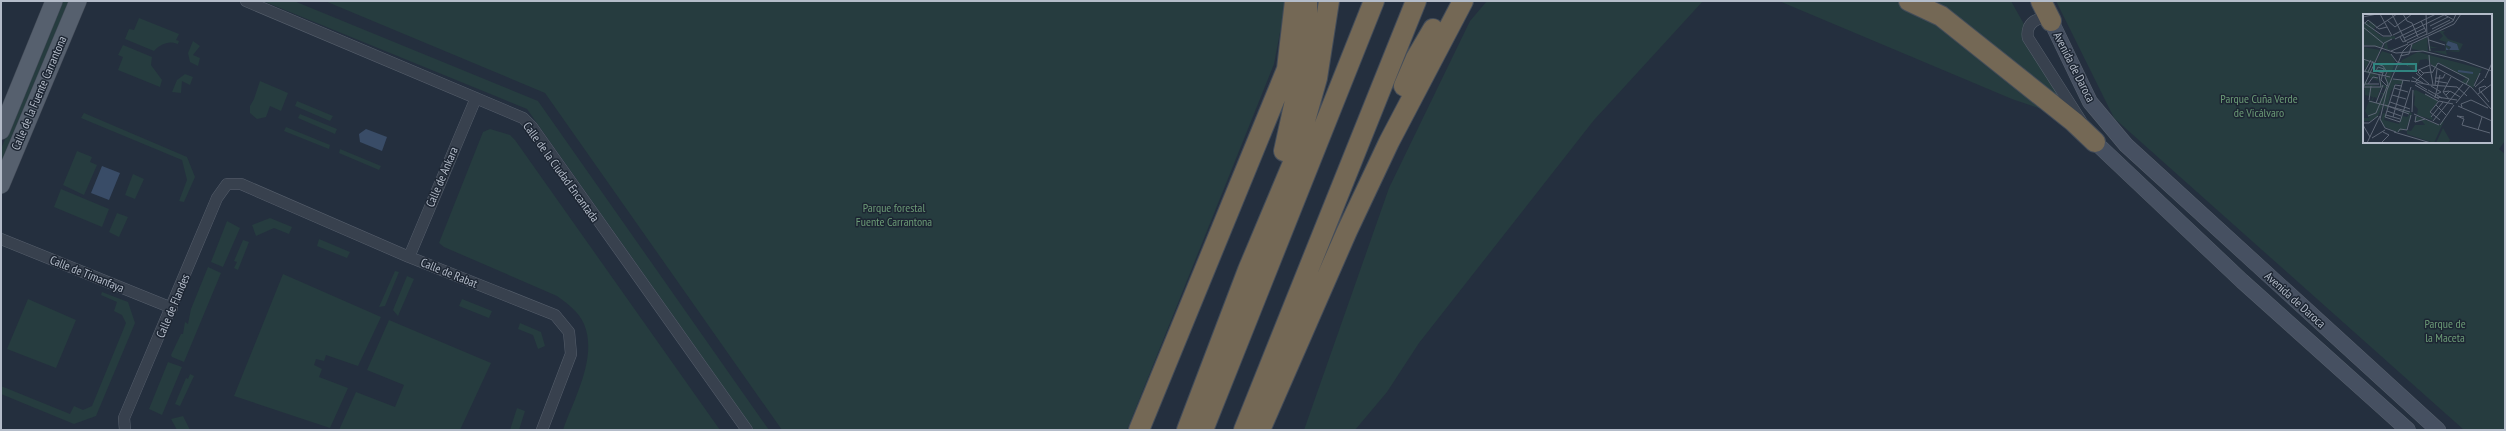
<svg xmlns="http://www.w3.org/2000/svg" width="2506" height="431" font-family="'PT Sans Narrow',sans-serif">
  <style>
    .green { fill: #263c3f; fill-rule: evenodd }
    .water { fill: #394c67 }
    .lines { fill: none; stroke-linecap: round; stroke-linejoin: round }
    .minor-casing { stroke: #565f6c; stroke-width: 12 }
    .secondary-casing { stroke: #565f6c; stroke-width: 16 }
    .primary-casing { stroke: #414a57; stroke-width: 18 }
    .motorway-casing { stroke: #434c59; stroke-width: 22 }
    .minor { stroke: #38414e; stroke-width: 11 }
    .secondary { stroke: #465061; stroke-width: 15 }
    .primary { stroke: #56606e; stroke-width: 17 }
    .motorway { stroke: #746855; stroke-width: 20 }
    .labels { text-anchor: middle; stroke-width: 3; stroke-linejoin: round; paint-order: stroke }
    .street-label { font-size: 12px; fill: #b4bcc9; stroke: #1d2633 }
    .park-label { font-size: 12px; fill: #6b9a76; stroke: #1d2633 }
    .inset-river { fill: none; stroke: #394c67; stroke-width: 2 }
    .inset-road { fill: none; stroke: #5e6776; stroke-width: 1 }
    .view { fill: #308480; fill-opacity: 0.15; stroke: #308480; stroke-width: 2 }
    .inset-edge { fill: none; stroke: #b4bcc9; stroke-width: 2 }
  </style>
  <rect width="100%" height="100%" fill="#242f3e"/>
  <!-- green -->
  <path class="green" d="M63 1H70L1 167V149Z
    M263 1H294L538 101 769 430H754L527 109Z
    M325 1H1286L1274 64 1127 430H782L545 93Z
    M1487 1H1703L1594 120 1419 343 1387 392 1355 430H1304L1389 188 1470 21Z
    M1779 1H2011L2079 122 2012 99Z
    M2056 1H2505V141L2499 149 2505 154V430H2464L2114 118ZM2364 15H2491V142H2364Z
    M139 18 179 34 176 40 179 41 178 44C169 40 160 44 154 51L125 39 129 29 134 30Z
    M193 41 200 46 193 55 200 58 198 66 190 62 188 53Z
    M123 45 152 57 151 65 162 80 160 87 118 70 123 57 118 55Z
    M185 74 193 77 190 85 182 81 181 93 172 92 177 80Z
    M260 81 288 93 281 111 270 106 266 117 257 119 250 113V106L254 99Z
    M297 101 333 116 330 121 295 106Z
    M84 113 187 157 195 177 184 202 179 201 187 180 182 160 81 118Z
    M300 114 337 129 335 134 298 118Z
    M286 127 330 145 329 149 284 131Z
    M490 129 510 135 515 140 720 430H563C574 399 598 357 584 324 579 312 567 303 557 296L444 247 439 243 483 132Z
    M340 149 381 166 379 170 339 153Z
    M77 151 92 157 90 162 97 165 84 195 63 185Z
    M133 174 144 179 135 199 125 195Z
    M61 189 109 209 102 227 54 207Z
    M117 213 128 217 119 237 109 232Z
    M270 218 292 227 289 234 274 228 256 236 252 225Z
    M227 221 240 228 223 267 211 262Z
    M319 239 350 252 347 258 317 246Z
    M243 240 249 242 238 270 234 268 237 262 234 261Z
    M208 267 221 273 184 362 172 357 171 355 181 334H183L185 322 188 324 191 309Z
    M395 271 399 272 385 306 379 307Z
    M283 274 381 317 358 366 326 355 324 361 316 359 314 365 322 369 319 377 348 388 330 428 234 396Z
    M407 276 414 279 398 316 393 310Z
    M102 292 128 302 135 323 96 416 74 424 1 394V386L70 414 74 406 83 410 92 406 126 323 122 315 114 311 117 302 101 295Z
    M28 299 76 320 56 368 7 349Z
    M462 299 492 311 489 318 459 306Z
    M389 320 491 363 460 430H339L356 392 395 407 404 385 367 370Z
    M520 323 541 332 545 346 538 349 533 335 518 329Z
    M168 362 182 367 162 415 149 409Z
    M190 374 194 376 180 406 175 404 186 378 188 379Z
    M517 408 525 411 519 430H510Z
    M183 416 190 430H177L171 419Z"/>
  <!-- water -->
  <path class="water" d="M366 129 387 137 382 151 360 142 359 134Z
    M102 166 120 173 109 200 91 193Z"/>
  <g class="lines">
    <defs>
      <path id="minor" d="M246 1 523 118 532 127 747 430
        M2051 21C2038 14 2025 24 2028 38L2081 121
        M1 239 172 308
        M409 257 476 98
        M125 430 124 418 217 198 227 184H241L409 257 555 315 569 332 571 354 542 430"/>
      <path id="secondary" d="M2051 21 2090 102 2126 145 2438 430
        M2095 142 2242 281 2408 430"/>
      <path id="primary" d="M1 131 54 1
        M1 185 78 1"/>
      <path id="motorway" d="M1909 1 1941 16 2074 122 2095 142
        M2041 1 2051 21
        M1404 86 1416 58 1433 29
        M1284 151 1307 46V1
        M1139 430 1287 69 1295 1
        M1187 430 1248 270 1293 163 1317 78 1329 1
        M1203 430 1374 1
        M1244 430 1416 1
        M1260 430 1347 231 1389 142 1463 1"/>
    </defs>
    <!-- minor casing -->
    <use href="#minor" class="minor-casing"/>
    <!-- secondary casing -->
    <use href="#secondary" class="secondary-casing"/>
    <!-- primary casing -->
    <use href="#primary" class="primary-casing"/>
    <!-- motorway casing -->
    <use href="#motorway" class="motorway-casing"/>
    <!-- minor -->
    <use href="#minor" class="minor"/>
    <!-- secondary -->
    <use href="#secondary" class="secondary"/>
    <!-- primary -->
    <use href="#primary" class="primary"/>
    <!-- motorway -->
    <use href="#motorway" class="motorway"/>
  </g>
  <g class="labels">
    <!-- street labels -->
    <g class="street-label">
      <text transform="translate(2074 67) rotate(63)" y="4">Avenida de Daroca</text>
      <text transform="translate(39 93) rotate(-67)" y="4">Calle de la Fuente Carrantona</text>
      <text transform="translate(561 172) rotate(54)" y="4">Calle de la Ciudad Encantada</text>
      <text transform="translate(442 177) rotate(-67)" y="4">Calle de Ankara</text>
      <text transform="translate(449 273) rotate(22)" y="4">Calle de Rabat</text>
      <text transform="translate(87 274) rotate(22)" y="4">Calle de Timanfaya</text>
      <text transform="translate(2295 300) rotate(42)" y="4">Avenida de Daroca</text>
      <text transform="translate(173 306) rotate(-67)" y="4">Calle de Flandes</text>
    </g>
    <!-- park labels -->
    <g class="park-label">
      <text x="2259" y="103">Parque Cuña Verde<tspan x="2259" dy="14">de Vicálvaro</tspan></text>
      <text x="894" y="212">Parque forestal<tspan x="894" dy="14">Fuente Carrantona</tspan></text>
      <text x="2445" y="328">Parque de<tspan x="2445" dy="14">la Maceta</tspan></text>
    </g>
  </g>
  <!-- overview -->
  <g transform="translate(2363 14)">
    <rect width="129" height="129" fill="#242f3e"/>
    <path d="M5 6V11L3 10 8 13 5 11 7 7 13 11 11 15 8 14 19 23 32 22V25H28L24 29 25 35 35 34 25 36 21 34 22 29 20 28 19 33 0 31V12ZM76 17H82L80 19 85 25 100 30 96 38 83 37 84 41 66 36V32L75 34H67L69 37H82L83 28 76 26 80 22ZM85 27 94 30 96 36 83 37V33L86 36 88 34 84 31ZM64 23 65 38 49 35V31ZM0 33 17 36 12 48 7 46 2 55ZM19 37 28 40 32 47 28 62 30 66H39L40 70H32L30 75 28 73 30 76H28L24 95 22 94 20 99 23 100 21 106 36 110 39 102 44 103 47 100 33 94 49 99 43 115 34 118 20 112 18 107 22 91 15 89 18 86 15 85 19 84 20 81 17 79H21L23 74 18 73 14 84 11 83 9 87 6 86 8 87 10 83 2 81V76L0 77 2 73 0 70 7 61 0 57 7 55 9 58 23 63 25 58 20 59V51L13 48ZM15 61 22 63 24 72 20 71 15 63 18 73H8V79L5 77 8 78 7 72H17L4 70 5 66 7 67 4 66 6 63 15 67 14 64H9ZM55 38 119 55 111 69 114 71 111 70V74L98 68 103 64 75 48 72 54 64 45 57 46 53 57 40 49 32 58 39 46ZM53 76 75 87 67 98 70 106 54 101 55 95 51 91 52 83 50 77ZM6 87 20 91 15 102 8 107H0V104H6L2 97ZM53 102 75 111 81 107 71 129 44 120V116L48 117 52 111H62L59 107H52ZM80 114 87 126 85 129H73Z" fill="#263c3f" fill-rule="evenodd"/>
    <path d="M85 27 94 30 96 36H83V33L86 36 88 33 83 31Z" fill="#394c67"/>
    <path class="inset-river" d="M95 57 110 59"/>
    <path class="inset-road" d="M17 0 29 22M29 0 43 28M40 0 44 7 49 9 55 23M63 0 64 21M80 0 91 6M0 3 14 0M24 6 32 13 49 0M0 8 20 22H28M2 9 5 6 16 15 24 13M67 12 85 3M0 13 21 30M13 14 34 0M69 15 87 6M65 20 90 7 93 0M30 21 73 0M37 23 40 28 63 17 58 7M65 23 67 37M41 24 62 14M32 25 83 0M66 26 82 31M44 29 64 20M0 32H12L33 39 60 37 101 47 129 57M28 37 45 30M28 40 34 48 45 51M66 41 67 53M37 42 46 40 49 30M0 45 20 52 24 58 22 62M68 51 108 73 129 96M67 53 70 71M0 57 27 63M2 57 8 46M53 57 67 51M5 58 10 47M20 59 13 57 15 53 21 55 18 66 24 72M53 59 66 70M69 59 75 49 106 65 103 70M16 61 18 73M58 61 55 58 57 56 60 59 69 58M49 63 60 69M72 64H80L82 60M122 64 129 49M30 65 47 67M48 67 67 71M72 67 84 69M52 68 61 59M53 69 64 76M2 70H16M5 70 10 63 15 64M52 71 76 85M67 71 94 73 104 82M72 71 74 55M39 72 32 71 22 103 37 108 48 73M68 72 78 78 74 80M111 72 117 59M1 73H18M112 73 121 65M0 74 21 29 29 25M31 74 45 78M65 76 79 84M80 78 88 63M117 78 116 74 122 72 124 74M118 78 126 88M62 80 75 87M115 80 129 70M29 81 43 85M83 81 87 77 97 83M74 83 94 86M72 84 77 61M86 85 80 78 86 77M6 86 8 72M108 86 125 94M6 87 47 98M76 87 67 98 77 106M76 87 90 90M27 88 47 95M13 89 20 71M93 89 107 72M22 91 46 100M73 91 83 101M95 92 129 107M99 93 98 90 108 86M24 97 38 102M49 98 50 76M51 100 76 111M23 101 37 105M5 102 13 99 25 70 22 63M53 102 52 108 62 105M30 103 40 66M68 103 80 88M101 105 99 111 127 119M101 105 94 102 101 103M70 107 100 70M0 109H6L15 102M0 111 7 123M77 111 91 91M115 116 119 103M31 118 68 129M33 118 22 114 17 105 24 76 40 37 46 31 91 10 98 0M35 118 37 115 44 116 48 101M9 124 22 116M4 129 17 102M18 129 26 121 20 118"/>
    <path class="view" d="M11 50H53V57H11Z"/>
    <rect width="129" height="129" class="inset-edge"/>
  </g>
  <!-- border -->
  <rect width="2506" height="431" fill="none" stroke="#b4bcc9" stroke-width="4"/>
</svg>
